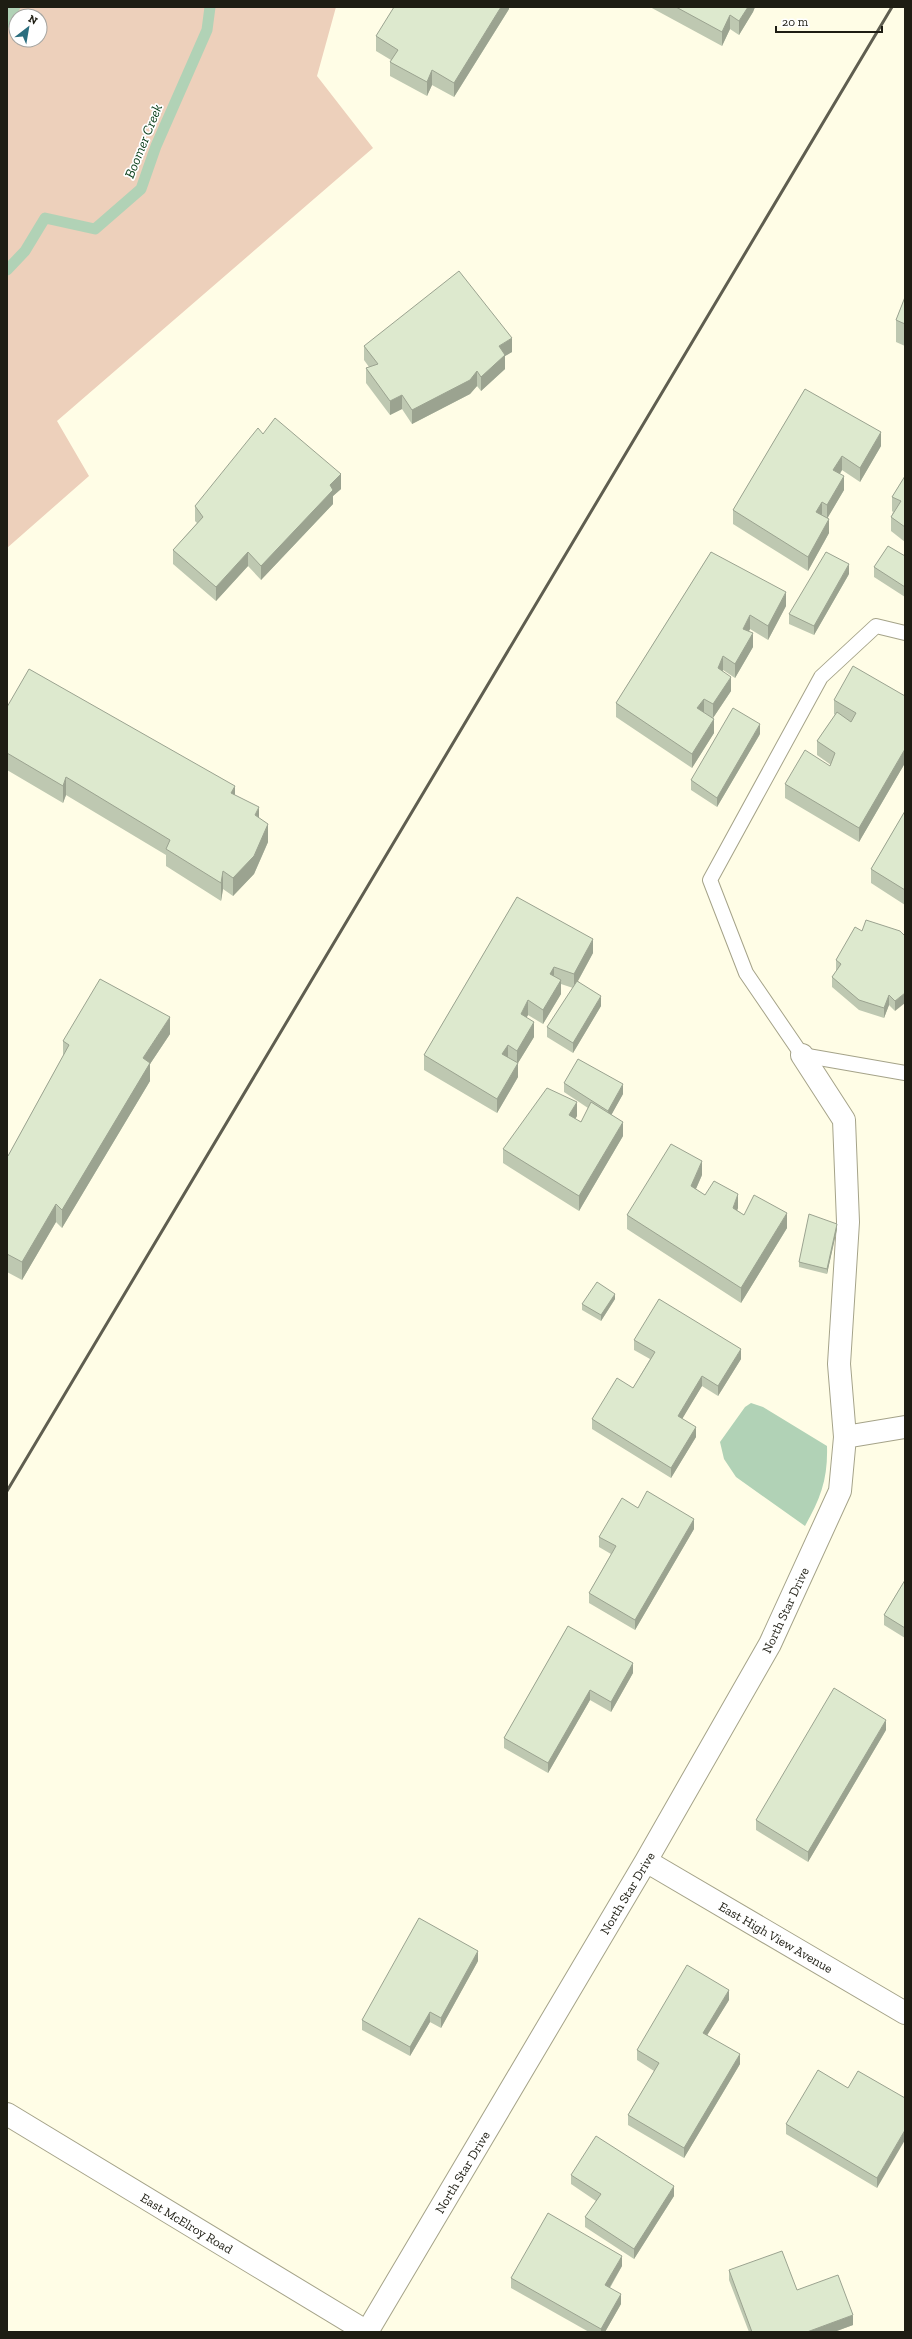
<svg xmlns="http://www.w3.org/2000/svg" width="912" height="2339" font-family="'Zilla Slab',serif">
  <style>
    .green { fill: #edd0bb; fill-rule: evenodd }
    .water { fill: #b1d2b6 }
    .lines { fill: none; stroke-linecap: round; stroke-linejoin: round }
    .stream { stroke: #b1d2b6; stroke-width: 11 }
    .lane-casing { stroke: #a5a389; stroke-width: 16 }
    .street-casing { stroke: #a5a389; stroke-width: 24 }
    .secondary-casing { stroke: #a5a389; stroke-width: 24 }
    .lane { stroke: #fff; stroke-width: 14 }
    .street { stroke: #fff; stroke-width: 22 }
    .secondary { stroke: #fff; stroke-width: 22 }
    .rail { stroke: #5f5e50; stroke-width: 3 }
    .wall { fill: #bec8b1 }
    .shaded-wall { fill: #9ba390 }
    .building { fill: #dde9ce; stroke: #9ba390 }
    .labels { text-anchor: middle; stroke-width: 3.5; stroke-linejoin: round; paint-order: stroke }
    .street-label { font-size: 13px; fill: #1e1d13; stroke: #fff }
    .water-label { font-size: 14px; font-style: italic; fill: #0d411d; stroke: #fff }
  </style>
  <rect width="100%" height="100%" fill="#fffde6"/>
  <!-- green -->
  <path class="green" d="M7 7H336L317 76 373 148 57 421 89 476 7 548ZM16 16H40V40H16Z"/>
  <!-- water -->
  <path class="water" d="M7 7H21L7 30Z
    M751 1403 763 1407 827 1446C828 1478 821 1498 805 1526L736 1477 724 1459 720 1442 745 1407Z"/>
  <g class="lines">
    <!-- stream -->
    <path class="stream" d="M7 270 25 251 45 218 95 229 141 189 156 146 207 30 210 7"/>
    <defs>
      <path id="lane" d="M905 633 876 626 821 677 710 880 746 973 802 1055 905 1073"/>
      <path id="street" d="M845 1437 905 1427
        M646 1861 905 2013
        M367 2332 646 1861 770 1644 840 1491 845 1437 839 1364 848 1222 844 1120 802 1055"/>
      <path id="secondary" d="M7 2114 367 2332"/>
    </defs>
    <!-- lane casing -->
    <use href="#lane" class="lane-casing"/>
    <!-- street casing -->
    <use href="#street" class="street-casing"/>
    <!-- secondary casing -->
    <use href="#secondary" class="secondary-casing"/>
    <!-- lane -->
    <use href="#lane" class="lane"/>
    <!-- street -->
    <use href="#street" class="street"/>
    <!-- secondary -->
    <use href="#secondary" class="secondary"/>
    <!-- rail -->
    <path class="rail" d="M7 1491 892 7"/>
  </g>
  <!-- wall -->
  <path class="wall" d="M509 7V9L454 97 432 85 427 96 390 76V62L391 60 376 51V36Z
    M650 7H755L753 12 739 35 730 29 722 46Z
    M905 297V346L896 342V320Z
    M364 346 512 352 505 356V369L481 391 477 386 470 394 412 424 402 409 390 415 366 383V368L369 367 364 360Z
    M805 389 881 446 860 482 842 470 840 474 844 490 827 518 829 533 808 571 733 524V510Z
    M263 434 341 489 333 496V504L261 580 248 566 216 601 173 564V550L197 523 195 521V506Z
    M905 476V542L891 531V517L893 512 892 511V497Z
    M711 552 786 606 768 640 750 629 749 631 753 647 735 678 723 670V671L731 691 713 718 714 733 692 768 616 717V703Z
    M905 556V597L874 577V567Z
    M849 574 814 635 789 624V614Z
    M905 696V763L859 842 785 798V784L830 766 831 765 817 755V741L835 715 834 714V700Z
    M7 707 235 795 259 818 268 842 254 874 233 896 223 889 221 901 166 866V855L66 795 63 803 7 770Z
    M760 734 717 807 691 790V780Z
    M905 811V905L871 883V869Z
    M517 897 593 953 578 981 601 1006 573 1053 547 1037V1027L573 988 561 984V994L543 1024 528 1015 526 1018 534 1037 518 1063V1077L497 1113 424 1070V1055Z
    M862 931H900L895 1011 889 1005 884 1018 859 1010 832 987V977L837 971 836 970V960Z
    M170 1034 150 1064V1081L62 1228 56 1222 22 1280 7 1272V1155L8 1156 63 1056V1041Z
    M564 1083 623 1094 611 1115 623 1136 579 1211 503 1163V1149L577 1116 575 1119 581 1122 588 1108 564 1092Z
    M702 1175 696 1189 705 1195 738 1208 737 1210 744 1215 787 1228 741 1303 627 1229V1215Z
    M837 1229 827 1274 799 1267V1262Z
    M615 1299 601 1321 582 1310V1304Z
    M634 1340 741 1359 718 1396 702 1386 682 1418 696 1437 671 1478 592 1429V1419L633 1388 650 1359 634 1350Z
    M638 1508 694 1529 635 1630 589 1603V1593L611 1554 599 1547V1537Z
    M905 1580V1638L884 1625V1615Z
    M568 1626 633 1673 611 1712 590 1700 548 1773 504 1748V1738Z
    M886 1730 808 1862 756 1830V1820Z
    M478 1961 441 2028 430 2022 410 2056 362 2030V2020Z
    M729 2000 707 2035 740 2064 684 2158 628 2125V2115L654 2071 637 2060V2050Z
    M905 2098 877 2188 786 2134V2124Z
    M571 2175 674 2196 634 2259 585 2227V2217L596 2201 571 2184Z
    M622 2266 610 2288 621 2304 605 2332H589L511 2288V2278Z
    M729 2270 797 2290 853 2325 834 2332H749L729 2280Z"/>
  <!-- shaded-wall -->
  <path class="shaded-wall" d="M501 7H509V9L454 97V83Z
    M748 7H755L753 12 739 35V21Z
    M730 15V29L722 46V32Z
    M432 70V85L427 96V82Z
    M512 338V352L505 356V369L481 391V377L499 346Z
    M477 371V386L470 394 412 424V410Z
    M402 395V409L390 415V401Z
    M881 432V446L860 482V468Z
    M842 456V470L833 484V470Z
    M341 474V489L333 496V504L261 580V566L330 485Z
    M844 476V490L827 519V505Z
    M822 502V517L816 512Z
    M829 519V533L808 571V557Z
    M248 552V566L216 601V587Z
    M849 564V574L814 635V626Z
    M786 592V606L768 640V626Z
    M750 615V629L743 643V629Z
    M753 633V647L735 678V664Z
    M723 656V670L718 682V668Z
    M731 677V691L713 718V704Z
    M704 699V713L697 708Z
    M714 719V733L692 768V754Z
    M760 724V734L717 807V798Z
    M905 749V763L859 842V828Z
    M66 777V795L63 803V786Z
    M235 786V804L231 793Z
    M259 807V824L255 815Z
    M268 824V842L254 874 233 896V878Z
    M223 871V889L221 901V883Z
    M593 939V953L574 988V974Z
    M554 967V981L550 974Z
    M561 980V994L543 1024V1010Z
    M905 993V1003L895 1011V1001Z
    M889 995V1005L884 1018V1008Z
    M601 996V1006L573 1053V1043Z
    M528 1000V1015L521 1028V1014Z
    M170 1017V1034L150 1064V1081L62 1228V1210L143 1058Z
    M534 1022V1037L518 1063V1077L497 1113V1099L517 1065V1051Z
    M508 1045V1059L502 1054Z
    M623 1084V1094L608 1121V1111Z
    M577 1102V1116L569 1130V1115Z
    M623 1122V1136L579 1211V1196Z
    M702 1161V1175L691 1200V1186Z
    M738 1194V1208L733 1222V1208Z
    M56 1204V1222L22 1280V1262Z
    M787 1213V1228L741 1303V1288Z
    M837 1224V1229L827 1274V1269Z
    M615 1294V1299L601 1321V1315Z
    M741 1349V1359L718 1396V1386Z
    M702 1376V1386L678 1426V1416Z
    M696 1427V1437L671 1478V1468Z
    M694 1519V1529L635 1630V1620Z
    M633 1663V1673L611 1712V1702Z
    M590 1690V1700L548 1773V1763Z
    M886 1720V1730L808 1862V1852Z
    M478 1951V1961L441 2028V2018Z
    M729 1990V2000L703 2042V2033Z
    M430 2012V2022L410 2056V2047Z
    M740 2054V2064L684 2158V2148Z
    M905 2130V2140L877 2188V2178Z
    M674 2186V2196L634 2259V2249Z
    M622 2256V2266L605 2295V2285Z
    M621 2294V2304L605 2332H601V2329Z
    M853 2315V2325L834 2332H807Z"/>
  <!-- building -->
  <path class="building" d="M394 7H501L454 83 432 70 427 82 390 62 398 50 376 36Z
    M676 7H748L739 21 730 15 722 32Z
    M459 271 512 338 499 346 505 355 481 377 477 371 470 380 412 410 402 395 390 401 366 368 378 364 364 346Z
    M905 297V324L896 320Z
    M805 389 881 432 860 468 842 456 833 470 844 476 827 505 822 502 816 512 829 519 808 557 733 510Z
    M275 418 341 474 330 485 333 490 261 566 248 552 216 587 173 550 203 517 195 506 258 428 263 434Z
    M905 476V527L891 517 901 501 892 497Z
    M888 546 905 556V587L874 567Z
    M711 552 786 592 768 626 750 615 743 629 753 633 735 664 723 656 718 668 731 677 713 704 704 699 697 708 714 719 692 754 616 703Z
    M826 552 849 564 814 626 789 614Z
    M853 666 905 696V749L859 828 785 784 805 750 830 766 835 753 817 741 837 712 851 722 856 713 834 700Z
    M29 669 235 786 231 793 259 807 255 815 268 824 254 856 233 878 223 871 221 883 166 849 170 840 66 777 63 786 7 753V707Z
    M733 708 760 724 717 798 691 780Z
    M905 811V890L871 869Z
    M517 897 593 939 574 974 554 967 550 974 561 980 543 1010 528 1000 521 1014 534 1022 517 1051 508 1045 502 1054 518 1063 497 1099 424 1055Z
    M866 920 900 931 905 936V993L895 1001 889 995 884 1008 859 1000 832 977 841 964 836 960 855 927 862 931Z
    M100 979 170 1017 143 1058 150 1063 62 1210 56 1204 22 1262 7 1254V1155L8 1156 69 1045 63 1041Z
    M577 981 601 996 573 1043 547 1027Z
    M578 1059 623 1084 608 1111 564 1083Z
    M547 1088 577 1102 569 1115 581 1122 591 1102 623 1122 579 1196 503 1149Z
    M671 1144 702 1161 691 1186 705 1195 714 1181 738 1194 733 1208 744 1215 754 1195 787 1213 741 1288 627 1215Z
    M809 1214 837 1224 827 1269 799 1262Z
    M597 1282 615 1294 601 1315 582 1304Z
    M659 1299 741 1349 718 1386 702 1376 678 1416 696 1427 671 1468 592 1419 617 1378 633 1388 655 1352 634 1340Z
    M647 1491 694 1519 635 1620 589 1593 616 1546 599 1537 622 1498 638 1508Z
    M905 1580V1628L884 1615Z
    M568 1626 633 1663 611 1702 590 1690 548 1763 504 1738Z
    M834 1688 886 1720 808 1852 756 1820Z
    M419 1918 478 1951 441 2018 430 2012 410 2047 362 2020Z
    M687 1965 729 1990 703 2033 740 2054 684 2148 628 2115 659 2063 637 2050Z
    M818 2070 848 2088 858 2071 905 2098V2130L877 2178 786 2124Z
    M596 2136 674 2186 634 2249 585 2217 601 2194 571 2175Z
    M548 2213 622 2256 605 2285 621 2294 601 2329 511 2278Z
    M782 2251 797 2290 838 2275 853 2315 807 2332H752L729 2270Z"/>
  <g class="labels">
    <!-- street labels -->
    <g class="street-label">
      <text transform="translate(785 1610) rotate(-65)" y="5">North Star Drive</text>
      <text transform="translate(627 1893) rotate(-59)" y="5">North Star Drive</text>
      <text transform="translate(776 1937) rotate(30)" y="5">East High View Avenue</text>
      <text transform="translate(462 2172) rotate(-59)" y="5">North Star Drive</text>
      <text transform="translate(187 2223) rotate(31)" y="5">East McElroy Road</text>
    </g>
    <!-- water labels -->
    <g class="water-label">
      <text transform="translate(143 141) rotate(-68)" y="5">Boomer Creek</text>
    </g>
  </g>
  <!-- border -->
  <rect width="912" height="2339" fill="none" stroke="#1e1d13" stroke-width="16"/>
  <!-- north arrow -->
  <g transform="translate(28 28) rotate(31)"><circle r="19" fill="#ffffff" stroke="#a5a5a1"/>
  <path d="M0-3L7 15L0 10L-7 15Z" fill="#2b6e7f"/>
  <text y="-6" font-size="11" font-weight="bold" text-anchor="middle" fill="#1e1d13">N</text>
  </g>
  <!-- scale -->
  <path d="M776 26v6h106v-6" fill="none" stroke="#1e1d13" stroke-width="2"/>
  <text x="782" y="26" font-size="12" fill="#1e1d13" stroke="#ffffff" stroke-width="3" paint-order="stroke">20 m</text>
</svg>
